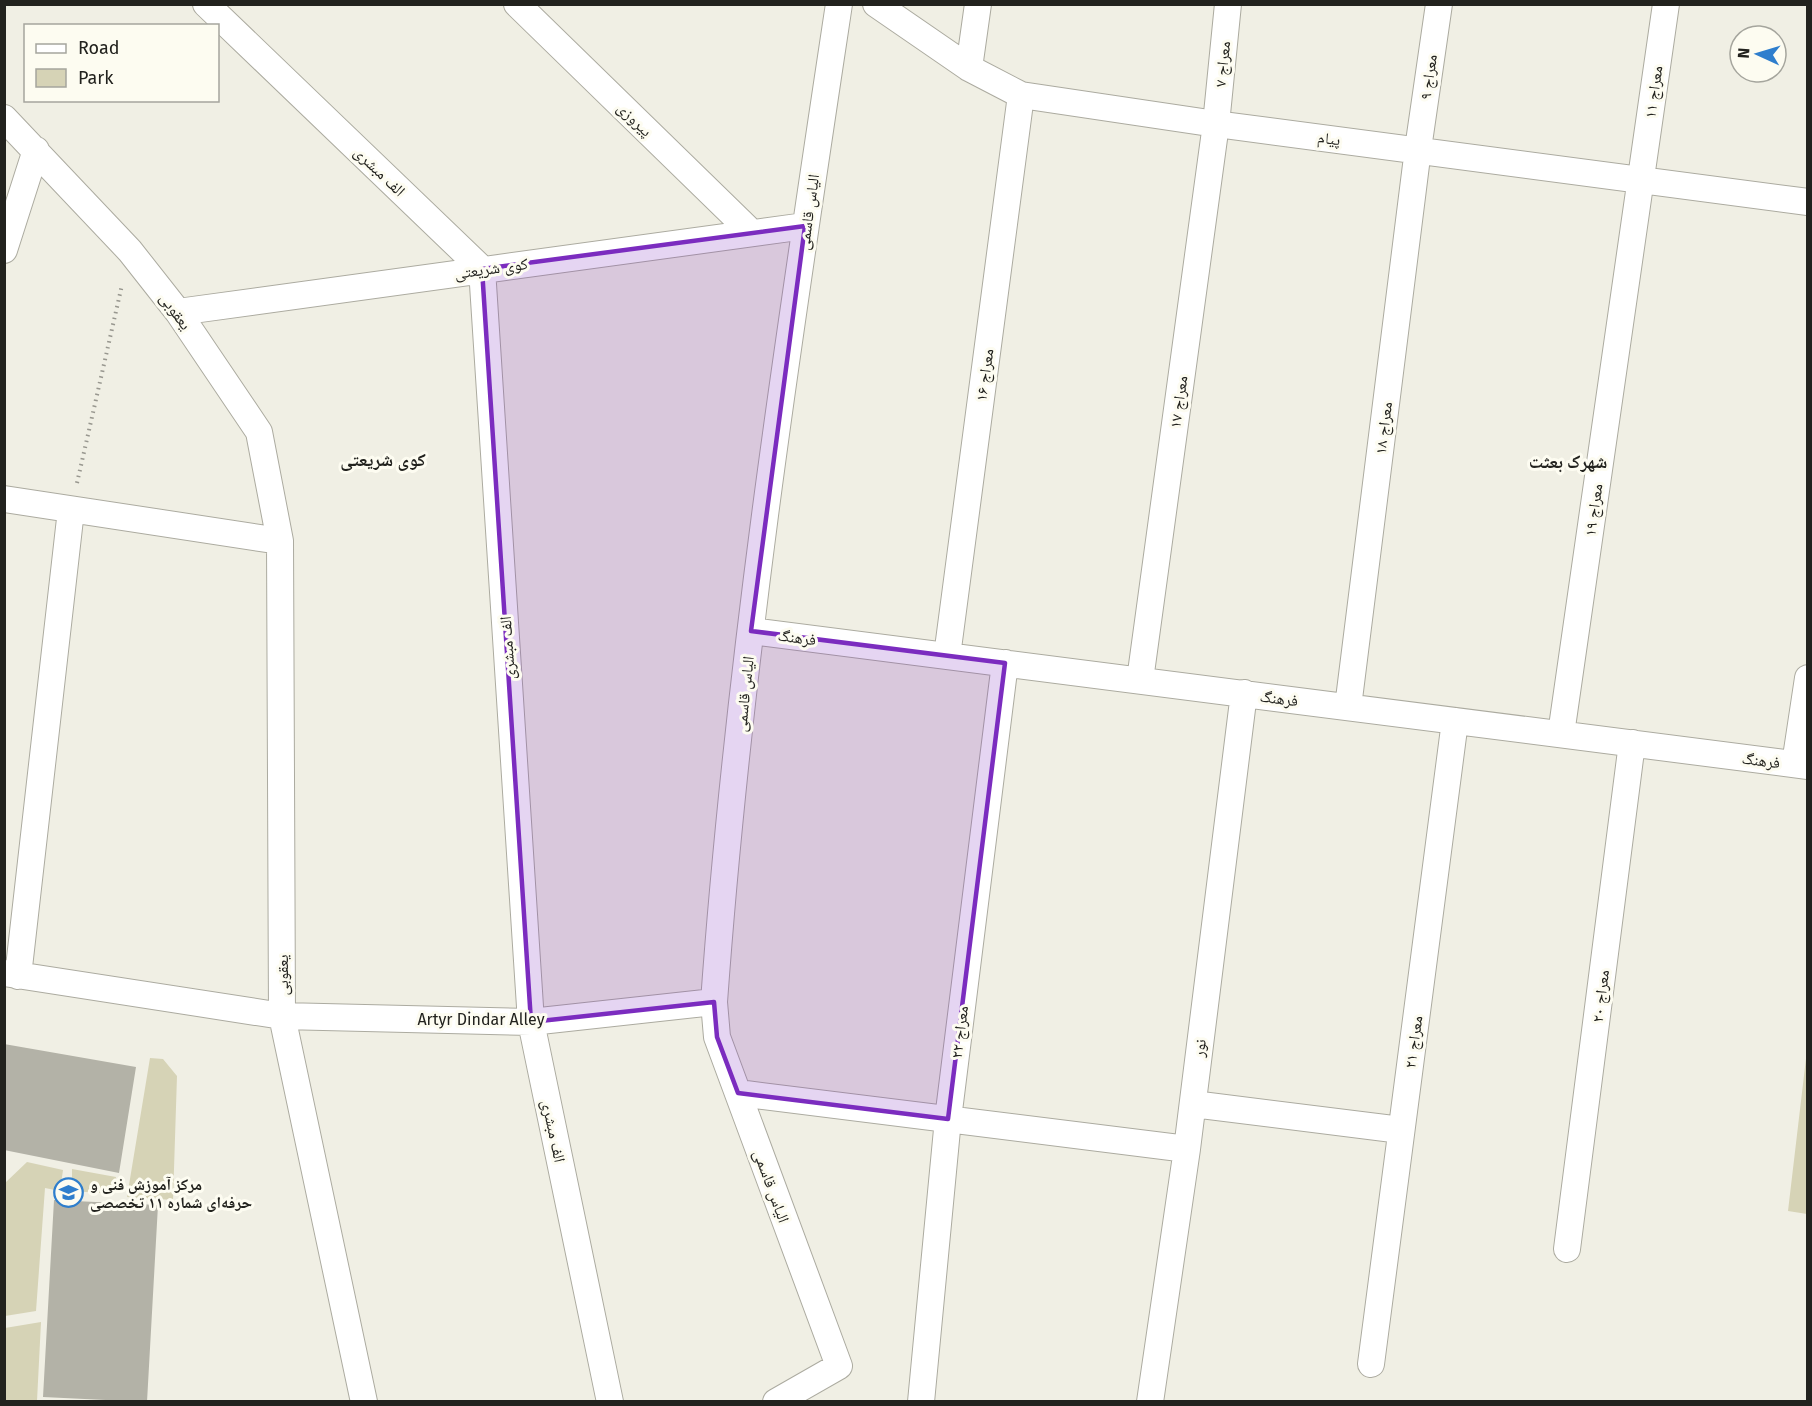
<svg xmlns="http://www.w3.org/2000/svg" width="1812" height="1406" font-family="'Fira Sans','Noto Naskh Arabic',sans-serif">
  <style>
    .green { fill: #d6d3b6 }
    .building { fill: #b3b2a7 }
    .lines { fill: none; stroke-linecap: round; stroke-linejoin: round }
    .street-casing { stroke: #acaba0; stroke-width: 28 }
    .path { stroke: #98978f; stroke-width: 4; stroke-dasharray: 1.5 4.5; stroke-linecap: butt }
    .street { stroke: #fff; stroke-width: 26 }
    .marked { fill: #7b2cbf; fill-opacity: 0.2; stroke: #7b2cbf; stroke-width: 4.5; stroke-linejoin: round }
    .labels { text-anchor: middle; stroke-width: 6; stroke-linejoin: round; paint-order: stroke }
    .street-label { font-size: 16px; fill: #22221e; stroke: #fdfcf1 }
    .poi-label { font-size: 16px; font-weight: bold; fill: #22221e; stroke: #fdfcf1; text-anchor: start }
    .neighbourhood-label { font-size: 18px; font-weight: bold; fill: #22221e; stroke: #fdfcf1 }
  </style>
  <rect width="100%" height="100%" fill="#f0efe4"/>
  <!-- green -->
  <path class="green" d="M1807 1050 1808 1214H1807L1788 1211Z
    M150 1058 163 1059 177 1076 173 1200 127 1197Z
    M27 1162 63 1170 60 1191 45 1188 36 1311 5 1316V1183Z
    M72 1169 116 1177 114 1194 72 1191Z
    M41 1322 37 1401H5V1328Z"/>
  <!-- building -->
  <path class="building" d="M4 1044 136 1067 119 1173 4 1150Z
    M54 1200 158 1205 147 1402 43 1397Z"/>
  <g class="lines">
    <defs>
      <path id="street" d="M206 4 482 269 531 1022 610 1402
        M517 4 752 233
        M876 4 969 68 1021 95 1216 124 1808 202
        M969 68 978 4
        M4 118 130 251 178 312 259 432 280 541 282 1016 364 1402
        M4 250 36 150
        M178 312 805 226
        M4 499 280 541
        M751 631 1808 766
        M947 656 1021 95
        M1140 680 1216 124 1228 4
        M1348 707 1418 149 1439 4
        M1561 734 1666 4
        M1795 764 1808 678
        M4 973 282 1016 531 1022 714 1002
        M18 976 71 510
        M738 1093 1187 1149
        M1193 1104 1401 1130
        M1567 1249 1632 743
        M1371 1364 1455 721
        M776 1402 839 1366 717 1037 714 1002C738 668 789 335 839 4
        M921 1402 948 1119 1005 663
        M1150 1402 1187 1149 1244 693"/>
    </defs>
    <!-- street casing -->
    <use href="#street" class="street-casing"/>
    <!-- path -->
    <path class="path" d="M77 483 122 285"/>
    <!-- street -->
    <use href="#street" class="street"/>
  </g>
  <!-- marked area -->
  <path class="marked" d="M805 226 751 631 1005 663 948 1119 738 1093 717 1037 714 1002 531 1022 482 269Z"/>
  <!-- icons -->
  <defs>
    <symbol id="university-ring" viewBox="-11 -11 22 22"><circle r="9.5" fill="#fdfcf1" stroke="#2e7ecd" stroke-width="1.5"/><path d="M0-5L7-2L0 1L-7-2ZM-4 1L0 2.5L4 1V4Q0 6-4 4Z" fill="#2e7ecd"/></symbol>
  </defs>
  <g fill-rule="evenodd">
    <use href="#university-ring" x="52" y="1176" width="33" height="33"/>
  </g>
  <g class="labels">
    <!-- street labels -->
    <g class="street-label">
      <text transform="translate(1222 64) rotate(-84)" y="6">معراج ۷</text>
      <text transform="translate(1428 77) rotate(-82)" y="6">معراج ۹</text>
      <text transform="translate(1653 92) rotate(-82)" y="6">معراج ۱۱</text>
      <text transform="translate(635 119) rotate(44)" y="6">پیروزی</text>
      <text transform="translate(1329 138) rotate(7)" y="6">پیام</text>
      <text transform="translate(380 171) rotate(44)" y="6">الف مبشری</text>
      <text transform="translate(808 212) rotate(-82)" y="6">الیاس قاسمی</text>
      <text transform="translate(491 268) rotate(-8)" y="6">کوی شریعتی</text>
      <text transform="translate(176 311) rotate(54)" y="6">یعقوبی</text>
      <text transform="translate(984 375) rotate(-82)" y="6">معراج ۱۶</text>
      <text transform="translate(1178 402) rotate(-82)" y="6">معراج ۱۷</text>
      <text transform="translate(1383 428) rotate(-83)" y="6">معراج ۱۸</text>
      <text transform="translate(1593 510) rotate(-82)" y="6">معراج ۱۹</text>
      <text transform="translate(797 637) rotate(7)" y="6">فرهنگ</text>
      <text transform="translate(507 648) rotate(-94)" y="6">الف مبشری</text>
      <text transform="translate(744 694) rotate(-84)" y="6">الیاس قاسمی</text>
      <text transform="translate(1279 698) rotate(7)" y="6">فرهنگ</text>
      <text transform="translate(1761 760) rotate(7)" y="6">فرهنگ</text>
      <text transform="translate(282 975) rotate(-90)" y="6">یعقوبی</text>
      <text transform="translate(1600 996) rotate(-83)" y="6">معراج ۲۰</text>
      <text x="481" y="1025">Artyr Dindar Alley</text>
      <text transform="translate(959 1032) rotate(-83)" y="6">معراج ۲۲</text>
      <text transform="translate(1413 1042) rotate(-82)" y="6">معراج ۲۱</text>
      <text transform="translate(1199 1048) rotate(-83)" y="6">نور</text>
      <text transform="translate(554 1131) rotate(78)" y="6">الف مبشری</text>
      <text transform="translate(772 1186) rotate(70)" y="6">الیاس قاسمی</text>
    </g>
    <!-- poi labels -->
    <g class="poi-label">
      <text x="90" y="1190">مرکز آموزش فنی و<tspan x="90" dy="18">حرفه‌ای شماره ۱۱ تخصصی</tspan></text>
    </g>
    <!-- neighbourhood labels -->
    <g class="neighbourhood-label">
      <text x="383" y="466">کوی شریعتی</text>
      <text x="1568" y="468">شهرک بعثت</text>
    </g>
  </g>
  <!-- border -->
  <rect width="1812" height="1406" fill="none" stroke="#22221e" stroke-width="12"/>
  <!-- legend -->
  <rect x="24" y="24" width="195" height="78" fill="#fdfcf1" stroke="#a5a59d" stroke-width="1.5"/>
  <rect x="36" y="44" width="30" height="9" fill="#ffffff" stroke="#a5a59d" stroke-width="1.5"/>
  <text x="78" y="54" font-size="18" fill="#22221e">Road</text>
  <rect x="36" y="69" width="30" height="18" fill="#d6d3b6" stroke="#a5a59d" stroke-width="1.5"/>
  <text x="78" y="84" font-size="18" fill="#22221e">Park</text>
  <!-- north arrow -->
  <g transform="translate(1758 54) rotate(274)"><circle r="28" fill="#fdfcf1" stroke="#a5a59d" stroke-width="1.5"/>
  <path d="M0-4.5L10 22L0 15L-10 22Z" fill="#2e7ecd"/>
  <text y="-9" font-size="16" font-weight="bold" text-anchor="middle" fill="#22221e">N</text>
  </g>
</svg>
